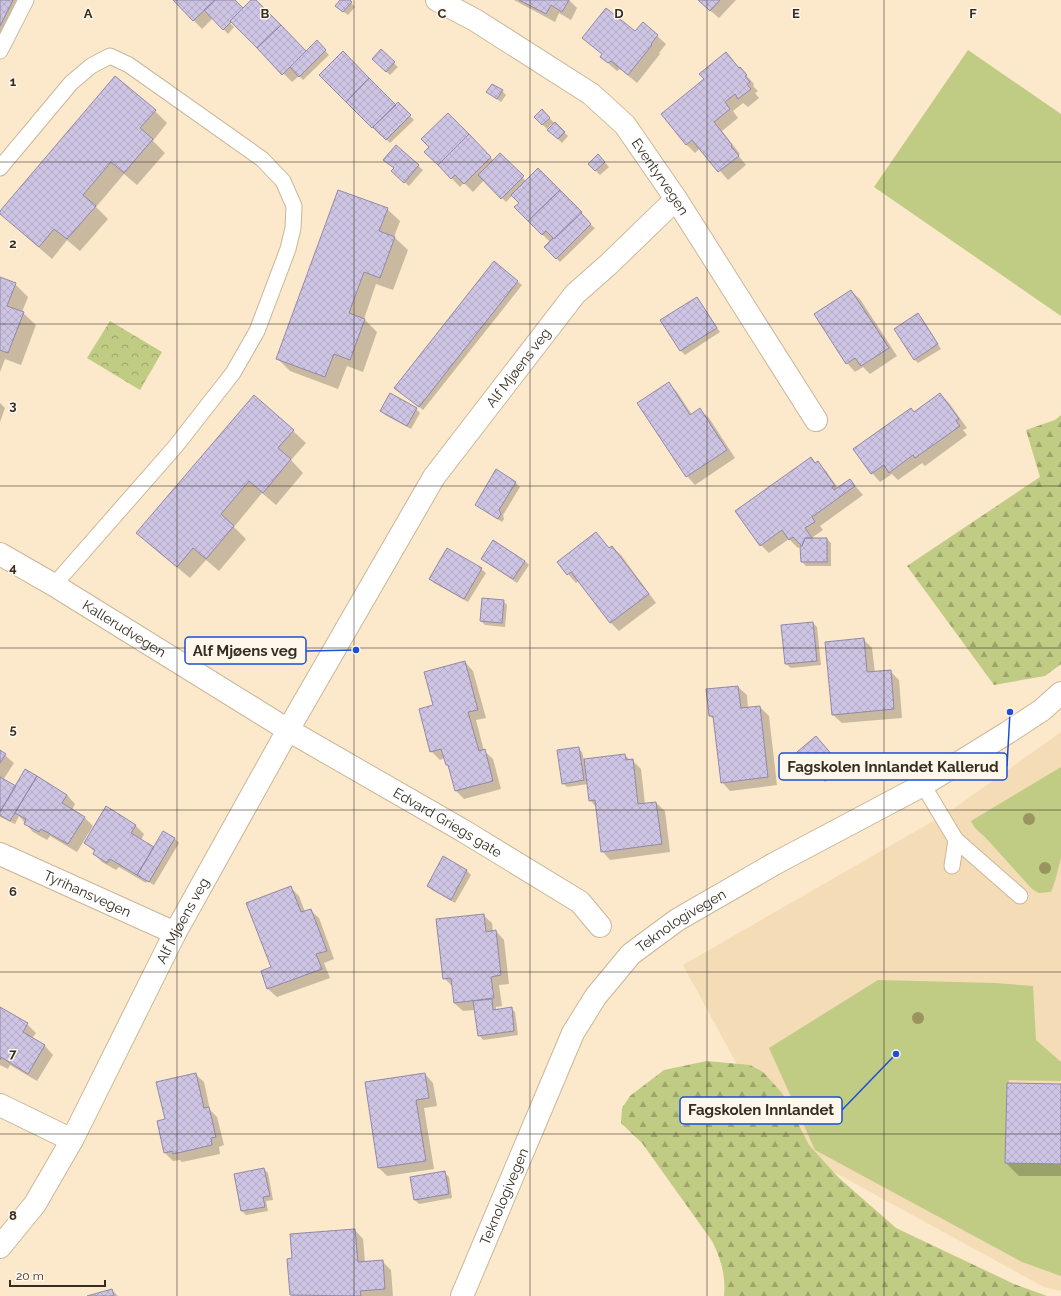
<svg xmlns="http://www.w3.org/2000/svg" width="1061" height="1296" font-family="Raleway,sans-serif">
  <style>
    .built { fill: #f3dcb6 }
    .grass { fill: #c0cb83 }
    .forest { fill: url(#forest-firs) }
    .park { fill: url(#park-crowns) }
    .shadow { fill: #0003 }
    .building { fill: url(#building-cross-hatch); stroke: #9289a7 }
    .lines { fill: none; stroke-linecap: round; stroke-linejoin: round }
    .lane-casing { stroke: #c9b799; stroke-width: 17 }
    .street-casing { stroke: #c9b799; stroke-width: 24 }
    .lane { stroke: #fff; stroke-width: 15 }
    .street { stroke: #fff; stroke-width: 22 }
    .tree { fill: #9a945e }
    .grid { fill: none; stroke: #342d21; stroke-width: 1; stroke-opacity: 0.55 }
    .labels { text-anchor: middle; stroke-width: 3; stroke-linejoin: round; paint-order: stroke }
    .street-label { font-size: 14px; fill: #342d21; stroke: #fff7eb }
    .grid-label { font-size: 13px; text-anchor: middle; font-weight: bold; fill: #342d21; stroke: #fff7eb; stroke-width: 3; stroke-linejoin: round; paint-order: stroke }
    .leader { fill: none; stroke: #1d4ed8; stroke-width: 1.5 }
    .callout-dot { fill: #1d4ed8; stroke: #fff7eb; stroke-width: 1.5 }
    .callout { fill: #fff7eb; stroke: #1d4ed8; stroke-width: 1.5 }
    .callout-label { font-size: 15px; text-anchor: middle; font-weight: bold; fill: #342d21 }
  </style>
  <defs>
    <pattern id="forest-firs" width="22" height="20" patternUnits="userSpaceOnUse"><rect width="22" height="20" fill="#c0cb83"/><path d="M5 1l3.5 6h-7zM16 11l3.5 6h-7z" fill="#9da56b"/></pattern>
    <pattern id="park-crowns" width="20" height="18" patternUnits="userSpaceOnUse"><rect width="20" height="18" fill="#c0cb83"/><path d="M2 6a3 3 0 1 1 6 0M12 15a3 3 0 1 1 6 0" fill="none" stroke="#9da56b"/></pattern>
    <pattern id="building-cross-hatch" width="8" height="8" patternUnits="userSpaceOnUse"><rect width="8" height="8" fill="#cec4e4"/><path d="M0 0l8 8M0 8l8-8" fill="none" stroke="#b2a9c3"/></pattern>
  </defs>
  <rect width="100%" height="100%" fill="#fce8ca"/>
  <!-- built -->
  <path class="built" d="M1061 732V1291L1044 1287 779 1142 683 965 949 812Z"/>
  <!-- grass -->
  <path class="grass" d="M968 50 1061 114V316L874 187Z
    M1061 767V858L1055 881 1051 892 1039 893 1032 889 986 838 975 828 971 821Z
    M878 980 995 983 1033 986 1036 1040 1061 1062V1081L1009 1080 1007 1159 1061 1161V1276L1022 1262 815 1150 769 1048Z"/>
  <!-- forest -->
  <path class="forest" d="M1061 415V664L1045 676 994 685 907 566 1040 477 1026 430 1055 420Z
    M707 1061 750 1065 763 1072 782 1093 809 1145 839 1178 896 1228 1014 1284 1047 1296H724C726 1277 721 1258 712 1241L642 1143 621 1123 622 1108 630 1096 664 1070Z"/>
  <!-- park -->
  <path class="park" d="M110 321 162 352 140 390 87 358Z"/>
  <!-- shadow -->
  <path class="shadow" d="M0 0H19L0 37Z
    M174 0H233L243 10 252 0H255L306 52 317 42 329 55 303 80 299 76 292 82 230 20H227L234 27 228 34 213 18 202 29Z
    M341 0H348L355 7 348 15 341 10Z
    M514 0H569L577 8 571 20 559 13 555 22Z
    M698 0H736L719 18Z
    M643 23 666 44 659 53 660 54 637 83 620 69 617 71 610 65 602 57 603 55 584 38 635 32Z
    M381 51 398 67 390 75 373 59Z
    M726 53 754 84 753 86 758 91 755 93 759 98 748 107 743 103 733 111 738 118 722 131 740 154 738 155 746 165 728 180 700 148 695 153 686 144 705 80Z
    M320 75 396 106 398 104 414 120 390 143 382 135 381 136Z
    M502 91 506 95 501 102 487 92Z
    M155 111 167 123 153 141 165 153 137 185 124 174 96 207 108 219 80 251 67 240 52 259 13 225 0 213Z
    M542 111 568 136 562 143 549 130 553 125 552 124 547 129 535 117Z
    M448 114 494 161 500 155 526 181 538 169 589 221 588 222 595 228 560 262 545 247 550 242 515 207 520 203 513 195 506 202 484 180 473 192 464 183 460 187 426 152 431 147Z
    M396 146 423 170 409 186 396 175 395 169 389 164Z
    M598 155 609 167 600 175 589 164Z
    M387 209 400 221 394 237 408 250 393 290 376 284 364 319 377 332 363 372 347 366 338 389 290 371 277 358Z
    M494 263 522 285 423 410 400 392Z
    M0 278 15 284 28 297 22 312 36 325 21 365 5 359 0 372Z
    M851 291 860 299 897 356 870 374 863 367 855 372 847 363Z
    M696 298 700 302 720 332 685 355 681 351 662 321Z
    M918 314 922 318 941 349 918 363 914 359Z
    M669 384 677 392 692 415 700 410 709 418 735 458 695 485 687 476Z
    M940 394 949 403 967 428 963 430 967 435 925 466 922 463 898 480 892 474 880 482 872 473 911 409 915 412Z
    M0 403 5 408 0 422Z
    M416 409 420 413 411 429 385 415 381 411Z
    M293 431 306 443 291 460 303 473 276 505 262 493 234 527 246 539 219 571 206 560 190 578 150 545 138 532Z
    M811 459 816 463H817L826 471 838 488 850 480 863 495 820 526 823 530 813 537 814 539H827L831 543V566H806L802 562 801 546 798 548 789 539 769 553 761 545Z
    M497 471 516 483 520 487 503 515 504 519 502 522 480 508 476 504Z
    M596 533 610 549 612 547 621 555 656 603 619 631 611 623 579 581 576 583 568 574Z
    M447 549 481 569 486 573 468 602 434 583 430 579Z
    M482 559 525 561 529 565 517 583 487 563Z
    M503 601 507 605 505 627 485 625 481 621Z
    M813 623 817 627 821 665 791 668 786 664Z
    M864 640 872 648 875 673 890 671 899 680 902 718 842 723 833 715Z
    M465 662 473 671 486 718 476 720 484 751 493 759 501 789 464 799 456 791 449 767 447 765 445 758 440 760 431 751 434 706Z
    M738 687 747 695 748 709 760 707 769 716 777 785 730 791 722 782 715 720 710 716 707 690Z
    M820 741 842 767 825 782 821 778Z
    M578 748 582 752 584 760 625 755 630 760H632L641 769 645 804 656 803 665 811 670 852 610 860 602 851 596 807 590 800 588 784 567 787 563 783Z
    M0 751 14 763 3 780 16 787 36 777 67 795 75 804 72 810 84 817 93 826 77 852 50 836 47 840 33 832 19 816 15 824 0 817Z
    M106 808 136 826 144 834 141 840 154 848 175 839 179 843 154 885 147 881 146 883 119 867 116 870 102 862 94 854 95 852 85 843Z
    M444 858 467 871 471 875 455 903 432 890 428 886Z
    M290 887 299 896 305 912 310 910 319 918 334 959 324 963 330 978 277 997 268 989 262 972 272 968Z
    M483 915 492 923 493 932 496 931 504 940 509 984 499 985 502 1006 496 1007V1010L511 1008 515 1012 518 1035 483 1040 479 1035 475 1010 463 1011 454 1003 453 987 444 978Z
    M0 1008 27 1024 36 1033 32 1038 45 1046 53 1055 37 1081 10 1065 8 1069 0 1065Z
    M195 1074 204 1082 210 1110 217 1117 224 1145 219 1147 220 1154 182 1162 180 1160 173 1161 165 1153 158 1122 166 1120Z
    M425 1074 433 1083 437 1106 424 1108 434 1169 387 1176 379 1168Z
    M1061 1085V1176H1019L1006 1163Z
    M264 1169 268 1173 273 1200 266 1201 268 1211 246 1215 242 1211 235 1174Z
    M445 1173 449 1177 452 1198 419 1204 415 1200Z
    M355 1230 363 1239 365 1262 382 1261 391 1270 393 1296H292L291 1295Z
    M112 1290 118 1296H91Z"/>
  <!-- building -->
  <path class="building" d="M0 0H13L0 26Z
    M173 0H215L193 21Z
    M215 0H235L243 8 230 21 231 22 223 30 204 10Z
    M251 0H256L281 25 257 48 230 21Z
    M340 0H350L352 2 343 12 335 6Z
    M519 0H569L562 12 551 5 546 14Z
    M698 0H720L710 11Z
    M606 8 635 31 643 22 658 35 651 44 652 45 628 75 611 61 608 63 600 57 602 54 582 38Z
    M281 25 306 51 282 75 257 48Z
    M317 40 326 50 299 77 290 67Z
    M381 49 395 62 386 72 372 59Z
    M343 51 369 78 346 102 319 75Z
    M726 52 739 68 740 67 747 75 745 76 750 82 747 84 751 89 738 99 735 94 725 102 730 109 714 122 732 145 731 146 739 156 718 172 692 140 686 145 661 114 704 79 699 74Z
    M115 76 156 110 140 128 153 139 124 173 111 162 83 195 96 206 67 239 54 229 39 247 0 214V211Z
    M369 78 396 105 372 128 346 102Z
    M492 84 503 90 497 99 486 92Z
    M398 102 411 115 386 140 373 127Z
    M542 109 550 118 542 125 534 117Z
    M448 113 469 134 438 165 424 152 429 147 421 139Z
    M555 122 565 132 558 139 547 130Z
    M469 134 491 157 464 184 455 175 451 179 438 165Z
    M396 145 419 165 404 183 391 171 394 168 383 160Z
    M500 153 524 176 501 199 478 175Z
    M598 154 605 162 595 171 588 164Z
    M538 168 560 190 528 221 514 207 519 203 511 195Z
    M338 190 388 208 379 231 395 237 380 278 364 272 349 313 365 319 350 360 334 354 325 377 276 359Z
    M560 190 582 212 554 239 546 231 542 235 528 221Z
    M581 213 591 224 556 259 544 247 553 238 554 239Z
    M494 261 518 281 419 407 394 388Z
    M0 277 16 283 7 306 24 312 8 353 0 350Z
    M851 290 889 348 861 366 855 358 846 364 814 314Z
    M697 297 717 328 680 351 660 320Z
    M918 313 938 344 914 360 894 329Z
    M669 382 690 415 700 408 727 450 686 477 637 403Z
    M390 393 417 408 407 426 380 411Z
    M940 393 959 419 956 421 960 426 915 458 913 455 889 473 884 465 871 474 853 449 911 408 914 412Z
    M254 395 294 430 278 448 291 459 263 493 249 481 221 514 234 526 206 559 193 548 177 567 136 533Z
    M811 457 815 463 818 461 835 486 832 487 834 490 850 479 855 486 812 517 815 522 805 528 812 538H805L802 546 793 537 789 540 782 530 760 546 735 511Z
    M496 469 516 482 499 510 501 514 498 519 475 505Z
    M596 532 609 548 612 546 649 594 610 623 571 572 567 575 557 562Z
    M805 538H827V562H801L800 546H802Z
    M493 540 525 561 513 579 481 559Z
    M447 548 482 568 464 599 429 579Z
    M482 598 504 600 502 623 480 621Z
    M813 622 817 661 785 664 781 625Z
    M864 638 867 672 891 670 894 709 832 715 825 642Z
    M465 661 478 710 468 712 479 751 485 749 493 781 455 791 448 765H446L441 749 430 752 419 709 433 705 424 672Z
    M738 686 741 708 760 706 768 777 721 783 713 716H709L706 689Z
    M816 736 839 763 820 779 797 752Z
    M579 747 584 780 562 784 557 750Z
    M0 750 6 754 0 763Z
    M625 754 626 760 633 759 638 804 656 802 662 844 601 852 595 800 589 801 584 759Z
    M25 769 37 776 10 821 0 815V812Z
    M37 776 67 795 62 803 85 817 68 844 41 829 39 832 24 824 26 819 15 813Z
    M0 777 16 786 0 812Z
    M106 806 136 825 131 833 154 847 137 875 110 859 107 863 93 854 95 850 84 843Z
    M163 831 175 838 149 882 137 875Z
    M443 856 467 870 451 900 427 886Z
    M291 886 301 912 311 909 327 951 316 954 322 969 267 989 261 971 271 967 246 903Z
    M484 914 486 932 496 930 501 975 491 977 494 998 454 1003 451 978 443 979 436 919Z
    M492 999 493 1010 512 1007 514 1031 478 1036 473 1001Z
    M0 1007 28 1023 23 1032 45 1045 28 1074 1 1057 0 1060Z
    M196 1073 204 1108 209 1107 216 1137 211 1138 212 1145 173 1154V1151L164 1153 157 1121 165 1119 156 1082Z
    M425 1073 429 1098 416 1100 426 1161 378 1168 365 1082Z
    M1007 1083 1061 1084V1164L1005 1163Z
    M264 1168 270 1196 263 1197 265 1207 241 1211 234 1174Z
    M445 1171 449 1194 414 1200 410 1177Z
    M355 1229 358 1262 383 1260 385 1289 360 1291 361 1296 290 1295 287 1259 292 1258 290 1234Z
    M112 1289 114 1296H87Z"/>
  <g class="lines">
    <defs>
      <path id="lane" d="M0 51 26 0
        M0 168 71 83 91 66 110 56 129 65 262 159 283 181 294 206 293 228 288 249 257 331 233 373 175 447 54 585
        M923 785 956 840 952 866
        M956 840 1020 896"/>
      <g id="street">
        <path id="s1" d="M437 0 475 20 591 94 625 125 676 199 816 420"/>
        <path id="s2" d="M0 554 54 585 288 730 462 830 580 902 600 926"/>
        <path id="s3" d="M0 854 175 933"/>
        <path d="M0 1105 72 1140"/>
        <path id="s4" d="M0 1247 35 1204 72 1140 175 933 288 730 434 477 575 294 609 264 676 199"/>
        <path id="s5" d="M462 1296 573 1033 596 996 631 954 677 920 774 864 923 785 1007 733 1042 710 1061 693"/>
      </g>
    </defs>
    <!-- lane casing -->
    <use href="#lane" class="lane-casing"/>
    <!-- street casing -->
    <use href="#street" class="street-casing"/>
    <!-- lane -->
    <use href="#lane" class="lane"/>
    <!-- street -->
    <use href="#street" class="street"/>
  </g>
  <!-- trees -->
  <g class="tree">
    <circle cx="1029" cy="819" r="6"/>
    <circle cx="1045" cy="868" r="6"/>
    <circle cx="918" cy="1018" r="6"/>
  </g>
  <!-- grid -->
  <path class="grid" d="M177 0V1296M354 0V1296M530 0V1296M707 0V1296M884 0V1296M0 162H1061M0 324H1061M0 486H1061M0 648H1061M0 810H1061M0 972H1061M0 1134H1061"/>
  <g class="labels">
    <!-- street labels -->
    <g class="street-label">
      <text dy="5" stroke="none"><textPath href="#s1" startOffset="289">Eventyrvegen</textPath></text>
      <text dy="5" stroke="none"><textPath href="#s4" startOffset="1023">Alf Mjøens veg</textPath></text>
      <text dy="5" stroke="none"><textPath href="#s2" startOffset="145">Kallerudvegen</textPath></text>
      <text dy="5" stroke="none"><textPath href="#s2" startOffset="522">Edvard Griegs gate</textPath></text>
      <text dy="5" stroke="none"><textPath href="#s3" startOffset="96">Tyrihansvegen</textPath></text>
      <text dy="5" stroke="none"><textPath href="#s4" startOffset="375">Alf Mjøens veg</textPath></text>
      <text dy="5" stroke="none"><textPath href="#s5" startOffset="444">Teknologivegen</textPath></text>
      <text dy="5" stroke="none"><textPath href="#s5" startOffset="108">Teknologivegen</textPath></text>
    </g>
  </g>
  <g class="grid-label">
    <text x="88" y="18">A</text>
    <text x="265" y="18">B</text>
    <text x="442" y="18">C</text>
    <text x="619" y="18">D</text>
    <text x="796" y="18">E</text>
    <text x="973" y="18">F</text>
    <text x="13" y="86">1</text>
    <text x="13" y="248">2</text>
    <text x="13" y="410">3</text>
    <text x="13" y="572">4</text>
    <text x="13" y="734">5</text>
    <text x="13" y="896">6</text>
    <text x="13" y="1058">7</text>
    <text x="13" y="1220">8</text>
  </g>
  <!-- callouts -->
  <path class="leader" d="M356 650L306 651M1010 712L1007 766M896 1054L842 1110"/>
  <g class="callout-dot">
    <circle cx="356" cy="650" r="4"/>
    <circle cx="1010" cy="712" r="4"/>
    <circle cx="896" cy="1054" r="4"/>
  </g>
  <g class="callout">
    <rect x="185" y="637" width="121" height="27" rx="4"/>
    <rect x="779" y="753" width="228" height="27" rx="4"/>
    <rect x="680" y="1097" width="162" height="27" rx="4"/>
  </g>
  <g class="callout-label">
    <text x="245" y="656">Alf Mjøens veg</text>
    <text x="893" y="772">Fagskolen Innlandet Kallerud</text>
    <text x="761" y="1115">Fagskolen Innlandet</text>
  </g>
  <!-- scale -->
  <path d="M10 1280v6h95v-6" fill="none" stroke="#342d21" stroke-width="2"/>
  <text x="16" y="1280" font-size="12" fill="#342d21" stroke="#fff7eb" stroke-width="3" paint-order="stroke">20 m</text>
</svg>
